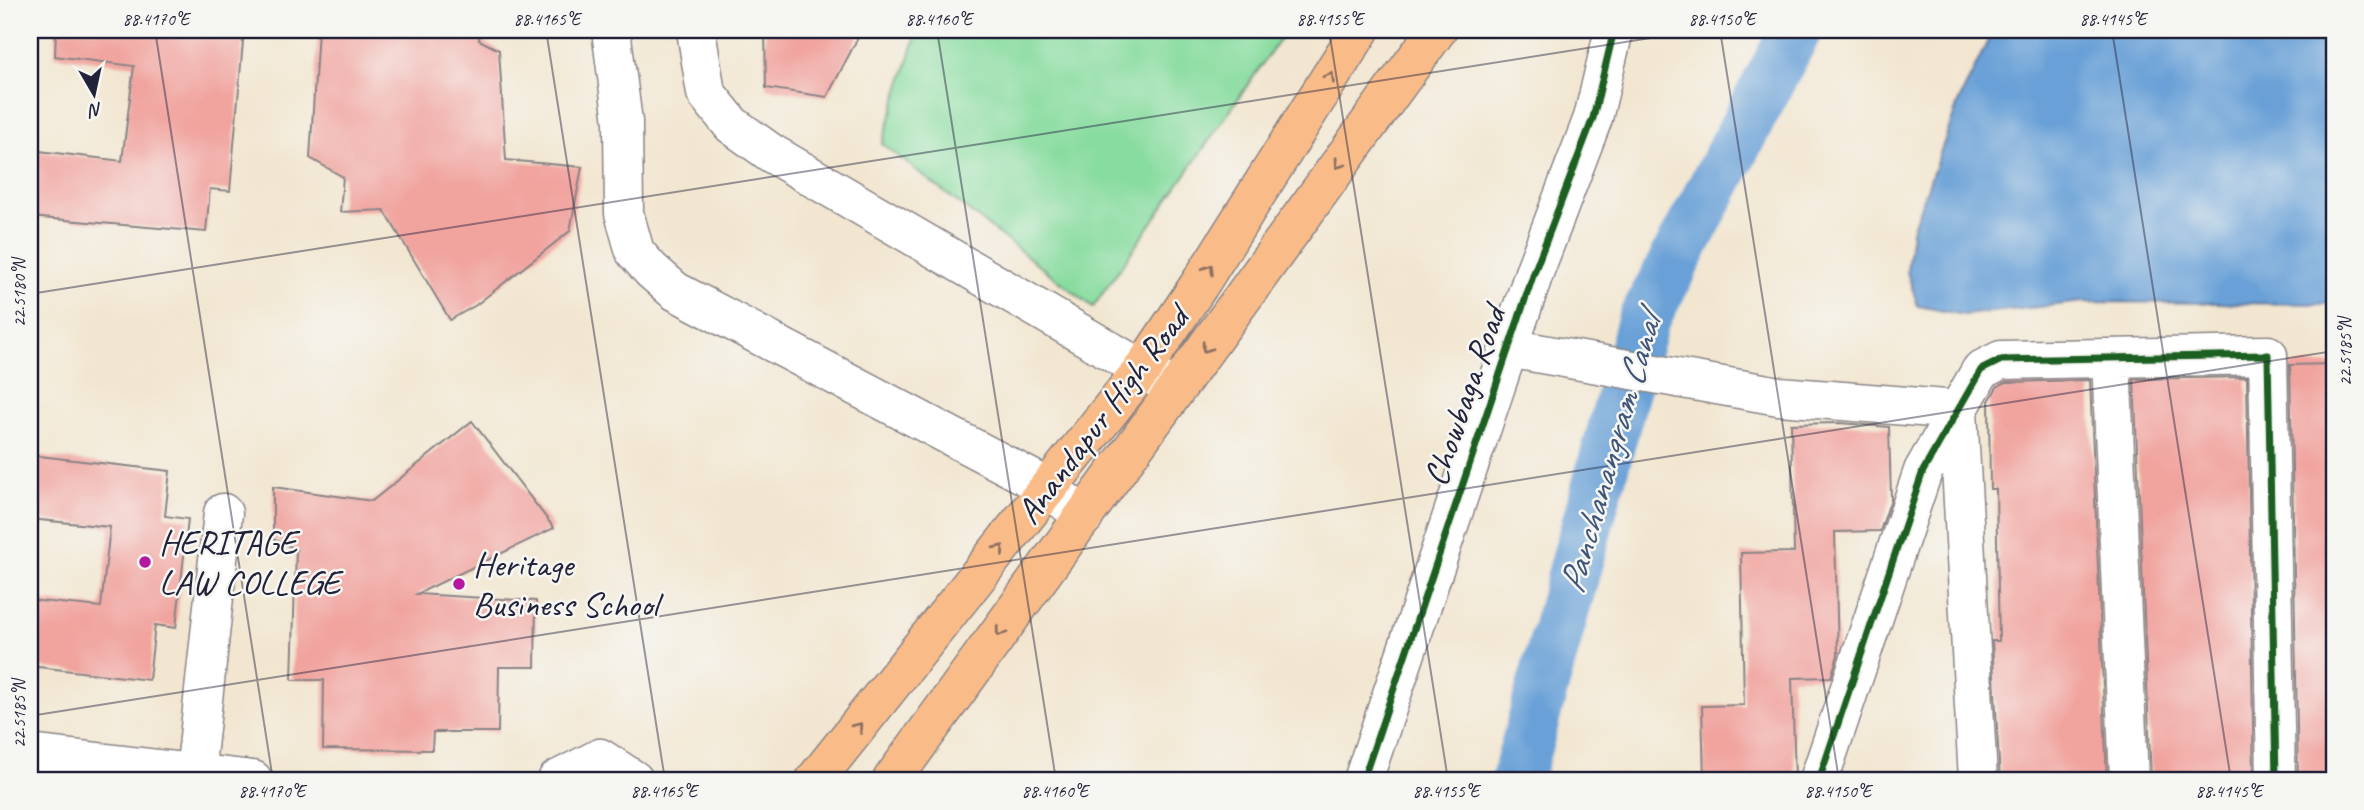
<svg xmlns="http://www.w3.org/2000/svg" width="2364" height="810" font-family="Caveat,sans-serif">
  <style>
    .green { fill: #87dc9f; stroke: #547f6d; stroke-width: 2 }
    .water { fill: #69a0d7; stroke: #466189; stroke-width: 2 }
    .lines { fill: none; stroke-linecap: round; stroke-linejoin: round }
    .canal { stroke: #69a0d7; stroke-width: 52 }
    .building { fill: #f1a39e }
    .minor-casing { stroke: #8a8486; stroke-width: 41 }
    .major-casing { stroke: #8a8486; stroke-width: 41 }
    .minor { stroke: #fff; stroke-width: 38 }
    .major { stroke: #f9bc89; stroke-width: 38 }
    .cycleway-casing { stroke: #f6f6f2; stroke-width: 11 }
    .cycleway { stroke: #1b5e20; stroke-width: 7 }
    .oneway { stroke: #8e6f62 }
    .ticks { fill: none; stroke: #22223b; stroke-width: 2; stroke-opacity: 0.45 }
    .poi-dot { fill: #b5179e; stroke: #f6f6f2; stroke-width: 2.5 }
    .labels { text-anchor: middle; stroke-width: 5; stroke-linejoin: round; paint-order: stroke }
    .street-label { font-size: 35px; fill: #22223b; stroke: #f6f6f2 }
    .poi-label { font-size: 35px; fill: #22223b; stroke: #f6f6f2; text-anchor: start }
    .water-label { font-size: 37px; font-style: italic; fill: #3e5479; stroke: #f6f6f2 }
    .neatline { fill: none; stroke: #22223b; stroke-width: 2.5 }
    .ticks-label { font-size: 18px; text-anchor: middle; fill: #22223b }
  </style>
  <rect width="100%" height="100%" fill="#f6f6f2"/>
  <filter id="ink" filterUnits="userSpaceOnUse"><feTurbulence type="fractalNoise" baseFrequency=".0143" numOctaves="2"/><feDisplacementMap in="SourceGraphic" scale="14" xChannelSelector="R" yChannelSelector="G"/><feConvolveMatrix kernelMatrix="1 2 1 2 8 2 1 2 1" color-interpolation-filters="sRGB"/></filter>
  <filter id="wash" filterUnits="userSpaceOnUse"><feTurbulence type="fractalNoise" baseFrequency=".00686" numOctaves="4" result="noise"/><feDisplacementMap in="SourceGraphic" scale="28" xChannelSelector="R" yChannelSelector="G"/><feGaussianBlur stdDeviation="1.57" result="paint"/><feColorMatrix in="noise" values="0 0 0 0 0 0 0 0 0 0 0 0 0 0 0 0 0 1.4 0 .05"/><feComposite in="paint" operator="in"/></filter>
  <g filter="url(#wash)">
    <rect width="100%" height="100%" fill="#f2e6d0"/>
    <!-- green -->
    <path class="green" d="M918 30H1286L1093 307 882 144Z"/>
    <!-- water -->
    <path class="water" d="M1993 30H2334V304L2083 302 1964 315 1918 306 1907 272 1912 230 1959 101Z"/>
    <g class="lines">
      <!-- canal -->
      <path class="canal" d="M1517 780 1643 321 1796 30"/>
    </g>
    <g id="blocks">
      <!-- building -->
      <path class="building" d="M56 30H244L230 191 210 189 206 232 30 217V150L122 161 134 66 55 56Z
        M318 30H480L479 40 499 50 506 160 582 167 570 231 476 305 450 320 384 210 340 212 343 177 310 158Z
        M765 30H862L827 97 766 88Z
        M2334 364V780H2298L2290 365Z
        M2247 377 2254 780H2151L2134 379Z
        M2090 380 2107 780H2000L1992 641H1999L1996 489H1990L1989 401 1997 387 2006 382Z
        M472 421 554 528 417 594 536 601 535 667H499L498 732H433L432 750 323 749 324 680H292L296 549 273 539V487L372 501Z
        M1839 423 1889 427 1891 499 1880 531 1835 532 1838 655 1831 677 1792 678 1795 780H1704L1702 706 1744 705 1741 553 1794 552 1791 424Z
        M30 455 170 471 165 516 188 519 176 628 155 625 149 680 30 666V600L101 607 110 527 30 519Z"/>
    </g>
  </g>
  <g filter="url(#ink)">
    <use href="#blocks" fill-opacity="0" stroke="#8a8486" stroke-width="2"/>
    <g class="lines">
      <defs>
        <path id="minor" d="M611 30 623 122 624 213 635 252 651 270 675 291 1049 488 1084 517
          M696 30 706 93 732 125 771 153 1172 387
          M1508 348 1779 396 1958 410 1978 780
          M2111 358 2129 780
          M30 754 253 780
          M195 775 223 513
          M557 780 600 758 634 780
          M1363 780 1535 270 1593 118 1614 30
          M1819 780 1923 471 1981 370 2001 360 2268 355 2276 780"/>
        <path id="major" d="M815 780 1142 370 1199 285 1360 30
          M892 780 1437 30"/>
      </defs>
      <!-- minor casing -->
      <use href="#minor" class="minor-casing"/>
      <!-- major casing -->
      <use href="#major" class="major-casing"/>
      <!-- minor -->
      <use href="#minor" class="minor"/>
      <!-- major -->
      <use href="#major" class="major"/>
      <defs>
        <path id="cycleway" d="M1363 780 1535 270 1593 118 1614 30
          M1819 780 1923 471 1981 370 2001 360 2268 355 2276 780"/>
      </defs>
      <!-- cycleway casing -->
      <use href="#cycleway" class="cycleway-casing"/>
      <!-- cycleway -->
      <use href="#cycleway" class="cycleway"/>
    </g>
    <!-- one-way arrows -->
    <defs><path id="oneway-chevron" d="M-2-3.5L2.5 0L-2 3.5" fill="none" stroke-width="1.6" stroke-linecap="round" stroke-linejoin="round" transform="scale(1.75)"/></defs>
    <g class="oneway">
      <use href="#oneway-chevron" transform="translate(1330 77) rotate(-58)"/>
      <use href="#oneway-chevron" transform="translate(1339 164) rotate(126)"/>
      <use href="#oneway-chevron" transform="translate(1209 269) rotate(-58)"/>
      <use href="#oneway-chevron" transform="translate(1206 348) rotate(126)"/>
      <use href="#oneway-chevron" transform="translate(1000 549) rotate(-51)"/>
      <use href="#oneway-chevron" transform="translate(1000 632) rotate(126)"/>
      <use href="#oneway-chevron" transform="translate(858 727) rotate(-51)"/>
    </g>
  </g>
  <!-- ticks -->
  <path class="ticks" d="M155 30 273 780M546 30 665 780M937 30 1056 780M1329 30 1448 780M1720 30 1839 780M2112 30 2231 780M30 294 1701 30M30 716 2334 351M2282 780 2334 772"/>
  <!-- markers -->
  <g class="poi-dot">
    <circle cx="145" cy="562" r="7"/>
    <circle cx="459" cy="584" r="7"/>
  </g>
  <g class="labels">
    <!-- street labels -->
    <g class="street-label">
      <text transform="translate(1464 396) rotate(-71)" y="12">Chowbaga Road</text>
      <text transform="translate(1102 415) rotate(-53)" y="12">Anandapur High Road</text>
    </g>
    <!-- poi labels -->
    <g class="poi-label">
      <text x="159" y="554">HERITAGE<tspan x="159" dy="40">LAW COLLEGE</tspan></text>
      <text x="473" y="576">Heritage<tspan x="473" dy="40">Business School</tspan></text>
    </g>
    <!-- water labels -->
    <g class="water-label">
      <text transform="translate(1609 454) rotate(-74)" y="13">Panchanangram Canal</text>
    </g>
  </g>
  <!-- margin -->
  <rect width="2364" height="810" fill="none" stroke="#f6f6f2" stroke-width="77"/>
  <!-- north arrow -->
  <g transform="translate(94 94) rotate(171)" stroke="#f6f6f2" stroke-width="5" paint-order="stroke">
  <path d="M0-5L12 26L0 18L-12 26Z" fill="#22223b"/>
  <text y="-10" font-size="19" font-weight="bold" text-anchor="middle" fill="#22223b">N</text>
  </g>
  <rect x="38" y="38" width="2288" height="734" class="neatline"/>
  <g class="ticks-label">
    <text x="156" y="25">88.4170°E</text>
    <text x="547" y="25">88.4165°E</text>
    <text x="939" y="25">88.4160°E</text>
    <text x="1330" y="25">88.4155°E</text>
    <text x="1722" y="25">88.4150°E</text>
    <text x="2113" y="25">88.4145°E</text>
    <text transform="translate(19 293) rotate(-90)" y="6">22.5180°N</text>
    <text transform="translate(2345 352) rotate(-90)" y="6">22.5185°N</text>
    <text transform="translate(19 714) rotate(-90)" y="6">22.5185°N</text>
    <text x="272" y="797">88.4170°E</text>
    <text x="664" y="797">88.4165°E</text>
    <text x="1055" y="797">88.4160°E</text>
    <text x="1446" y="797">88.4155°E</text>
    <text x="1838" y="797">88.4150°E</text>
    <text x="2229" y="797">88.4145°E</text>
  </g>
</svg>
